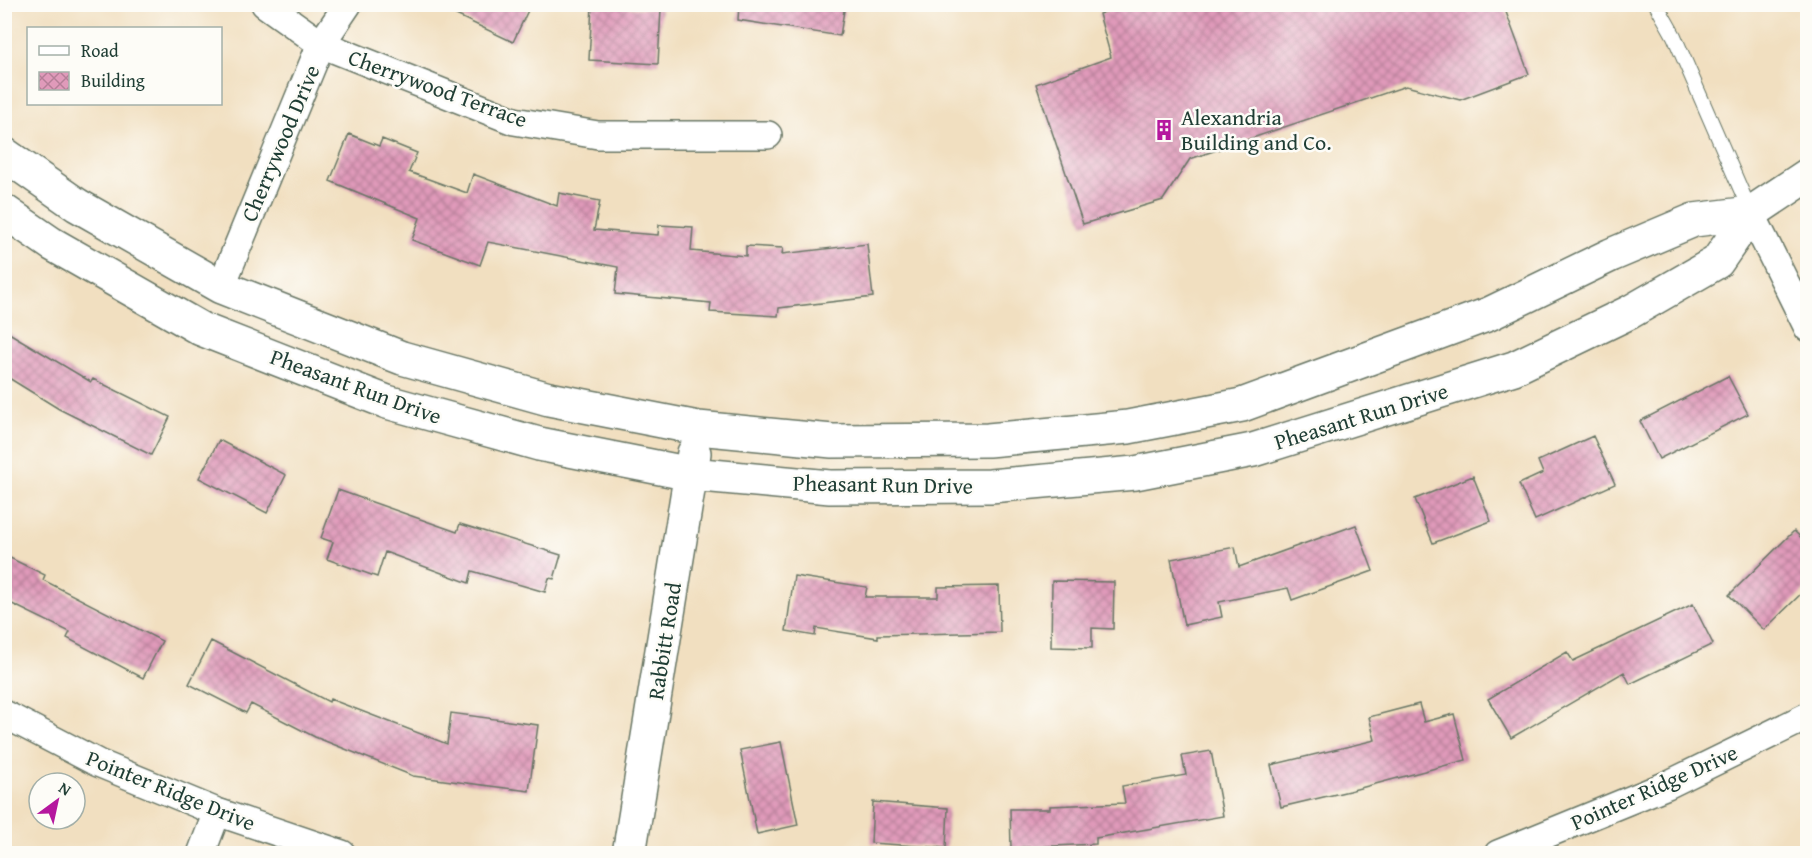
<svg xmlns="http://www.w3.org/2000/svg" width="1812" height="858" font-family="'Gentium Book Plus',serif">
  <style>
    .building { fill: url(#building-cross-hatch) }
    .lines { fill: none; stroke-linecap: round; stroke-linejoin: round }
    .lane-casing { stroke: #687665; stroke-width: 16 }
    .street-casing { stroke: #687665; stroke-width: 30 }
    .secondary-casing { stroke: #687665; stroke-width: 36 }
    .lane { stroke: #fff; stroke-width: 14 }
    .street { stroke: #fff; stroke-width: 27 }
    .secondary { stroke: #fff; stroke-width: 33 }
    .labels { text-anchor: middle; stroke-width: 5; stroke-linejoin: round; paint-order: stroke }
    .street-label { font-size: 22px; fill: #1f3d34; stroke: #fdfcf7 }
    .poi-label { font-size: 22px; fill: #1f3d34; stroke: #fdfcf7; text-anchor: start }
  </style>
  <defs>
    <pattern id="building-cross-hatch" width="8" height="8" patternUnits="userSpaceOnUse" patternTransform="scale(1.5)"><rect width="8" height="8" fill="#e09aba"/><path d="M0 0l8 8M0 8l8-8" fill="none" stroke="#b57f98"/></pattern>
  </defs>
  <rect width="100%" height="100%" fill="#fdfcf7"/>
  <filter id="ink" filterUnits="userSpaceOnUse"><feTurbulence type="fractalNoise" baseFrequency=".0167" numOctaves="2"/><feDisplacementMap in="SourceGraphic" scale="12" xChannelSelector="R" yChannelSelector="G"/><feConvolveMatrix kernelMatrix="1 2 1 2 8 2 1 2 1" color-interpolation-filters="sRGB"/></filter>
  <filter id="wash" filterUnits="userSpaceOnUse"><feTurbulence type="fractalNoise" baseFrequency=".008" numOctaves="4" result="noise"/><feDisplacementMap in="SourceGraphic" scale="24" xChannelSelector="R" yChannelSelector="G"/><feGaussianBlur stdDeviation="1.35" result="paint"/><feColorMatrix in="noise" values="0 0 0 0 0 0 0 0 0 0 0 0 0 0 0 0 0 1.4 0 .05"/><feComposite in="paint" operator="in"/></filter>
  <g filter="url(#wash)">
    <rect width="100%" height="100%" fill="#f1dfc0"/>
    <g id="blocks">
      <!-- building -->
      <path class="building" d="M433 4H531L513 42Z
        M739 4H845L840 36 738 20Z
        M1125 4H1503L1529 74 1460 100 1406 86 1190 159 1163 200 1083 224 1036 84 1111 57 1099 14Z
        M592 6 661 9 658 64 589 60Z
        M349 134 379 146 382 139 417 153 409 172 467 193 473 174 557 206 559 193 600 201 594 230 658 235 659 225 693 227 691 251 746 256V246L783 248 782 254 867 244 873 297 779 308 778 316 710 312 711 303 615 294 618 267 488 242 480 265 412 240 420 218 330 181Z
        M4 330 91 382 93 379 170 417 151 455 59 409 4 375Z
        M1728 376 1748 414 1659 459 1640 421Z
        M1593 436 1615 484 1535 520 1519 484 1543 473 1538 461Z
        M219 440 286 475 267 513 199 478Z
        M1473 476 1491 521 1433 543 1415 499Z
        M338 490 457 532 460 524 561 555 554 579 549 578 545 592 472 571 469 583 385 552 377 577 327 559 333 542 321 538Z
        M1356 525 1373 571 1292 600 1288 588 1219 602 1222 617 1184 625 1171 559 1235 547 1239 567Z
        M1794 531 1808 544V587L1764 630 1729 595Z
        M4 555 45 575 43 580 162 641 143 678 67 638 70 632 4 600Z
        M794 576 867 587 865 597H938V587L999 586 1000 632 878 635V638L816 628 815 636 786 631Z
        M1052 581 1114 582 1113 629 1092 628V648L1051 647Z
        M1693 604 1713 644 1630 684 1624 672 1511 738 1488 699 1567 652 1573 661Z
        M211 641 329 702 330 699 447 744 451 713 538 725 529 791 413 776 315 737 251 704 246 713 189 684Z
        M1419 704 1424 722 1454 714 1466 760 1349 791 1281 807 1271 765 1375 740 1369 717Z
        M781 742 798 825 757 834 740 750Z
        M1211 751 1223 816 1096 838V844L1011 848 1010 809H1050V806L1125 803 1122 786 1186 775 1182 756Z
        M873 802 948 808 946 848 871 843Z"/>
    </g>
  </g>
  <g filter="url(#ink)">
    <use href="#blocks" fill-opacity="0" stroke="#687665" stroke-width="1.5"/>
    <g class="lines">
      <defs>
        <path id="lane" d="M1656 4 1674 36 1751 213"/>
        <path id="street" d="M265 4 321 44 514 121 598 135H768
          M1751 213 1808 328
          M221 287 321 44 348 4
          M4 714 98 763 217 812 342 854
          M201 854 217 812
          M1498 854 1667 785 1808 716"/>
        <path id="secondary" d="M4 154 77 205 221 287 402 358 549 399 698 428 832 441 988 440 1128 427 1242 405 1489 314 1611 255 1694 220 1751 213
          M4 211 52 244 201 329 387 402 539 444 691 474 830 487 990 486 1135 473 1253 450 1514 368 1630 312 1717 262 1751 213 1808 175
          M629 854 694 453"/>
      </defs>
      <!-- lane casing -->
      <use href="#lane" class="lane-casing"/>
      <!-- street casing -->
      <use href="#street" class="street-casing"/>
      <!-- secondary casing -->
      <use href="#secondary" class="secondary-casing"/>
      <!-- lane -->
      <use href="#lane" class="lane"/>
      <!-- street -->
      <use href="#street" class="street"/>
      <!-- secondary -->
      <use href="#secondary" class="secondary"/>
    </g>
  </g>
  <!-- icons -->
  <defs>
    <symbol id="building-bare" viewBox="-9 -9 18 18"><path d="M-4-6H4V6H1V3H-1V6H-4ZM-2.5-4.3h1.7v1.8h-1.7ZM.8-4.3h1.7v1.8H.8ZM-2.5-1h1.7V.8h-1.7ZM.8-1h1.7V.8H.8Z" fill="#b5179e" stroke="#fdfcf7" stroke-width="2.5" paint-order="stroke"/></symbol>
  </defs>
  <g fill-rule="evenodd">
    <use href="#building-bare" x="1149" y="115" width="30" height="30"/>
  </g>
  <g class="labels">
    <!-- street labels -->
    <g class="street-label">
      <text transform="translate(438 88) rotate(20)" y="8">Cherrywood Terrace</text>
      <text transform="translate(280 143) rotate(-67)" y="8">Cherrywood Drive</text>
      <text transform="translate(356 386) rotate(20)" y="8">Pheasant Run Drive</text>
      <text transform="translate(1361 416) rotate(-17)" y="8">Pheasant Run Drive</text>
      <text transform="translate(883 484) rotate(1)" y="8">Pheasant Run Drive</text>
      <text transform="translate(664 641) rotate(-81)" y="8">Rabbitt Road</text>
      <text transform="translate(1654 787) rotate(-24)" y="8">Pointer Ridge Drive</text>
      <text transform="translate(171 790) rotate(22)" y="8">Pointer Ridge Drive</text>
    </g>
    <!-- poi labels -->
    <g class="poi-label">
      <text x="1181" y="125">Alexandria<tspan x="1181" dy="25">Building and Co.</tspan></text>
    </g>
  </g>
  <!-- margin -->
  <rect width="1812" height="858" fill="none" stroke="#fdfcf7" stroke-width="24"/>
  <!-- legend -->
  <rect x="27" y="27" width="195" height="78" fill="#fdfcf7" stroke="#a4b0a9" stroke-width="1.5"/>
  <rect x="39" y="46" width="30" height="9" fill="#ffffff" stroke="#a4b0a9" stroke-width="1.5"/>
  <text x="81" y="57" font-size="18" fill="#1f3d34">Road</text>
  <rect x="39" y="72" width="30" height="18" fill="url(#building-cross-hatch)" stroke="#a4b0a9" stroke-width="1.5"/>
  <text x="81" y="87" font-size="18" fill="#1f3d34">Building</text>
  <!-- north arrow -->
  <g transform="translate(57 801) rotate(33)"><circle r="28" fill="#fdfcf7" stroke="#a4b0a9" stroke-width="1.5"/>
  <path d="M0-4.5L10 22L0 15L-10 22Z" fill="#b5179e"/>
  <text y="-9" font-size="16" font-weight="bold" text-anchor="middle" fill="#1f3d34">N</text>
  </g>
</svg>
